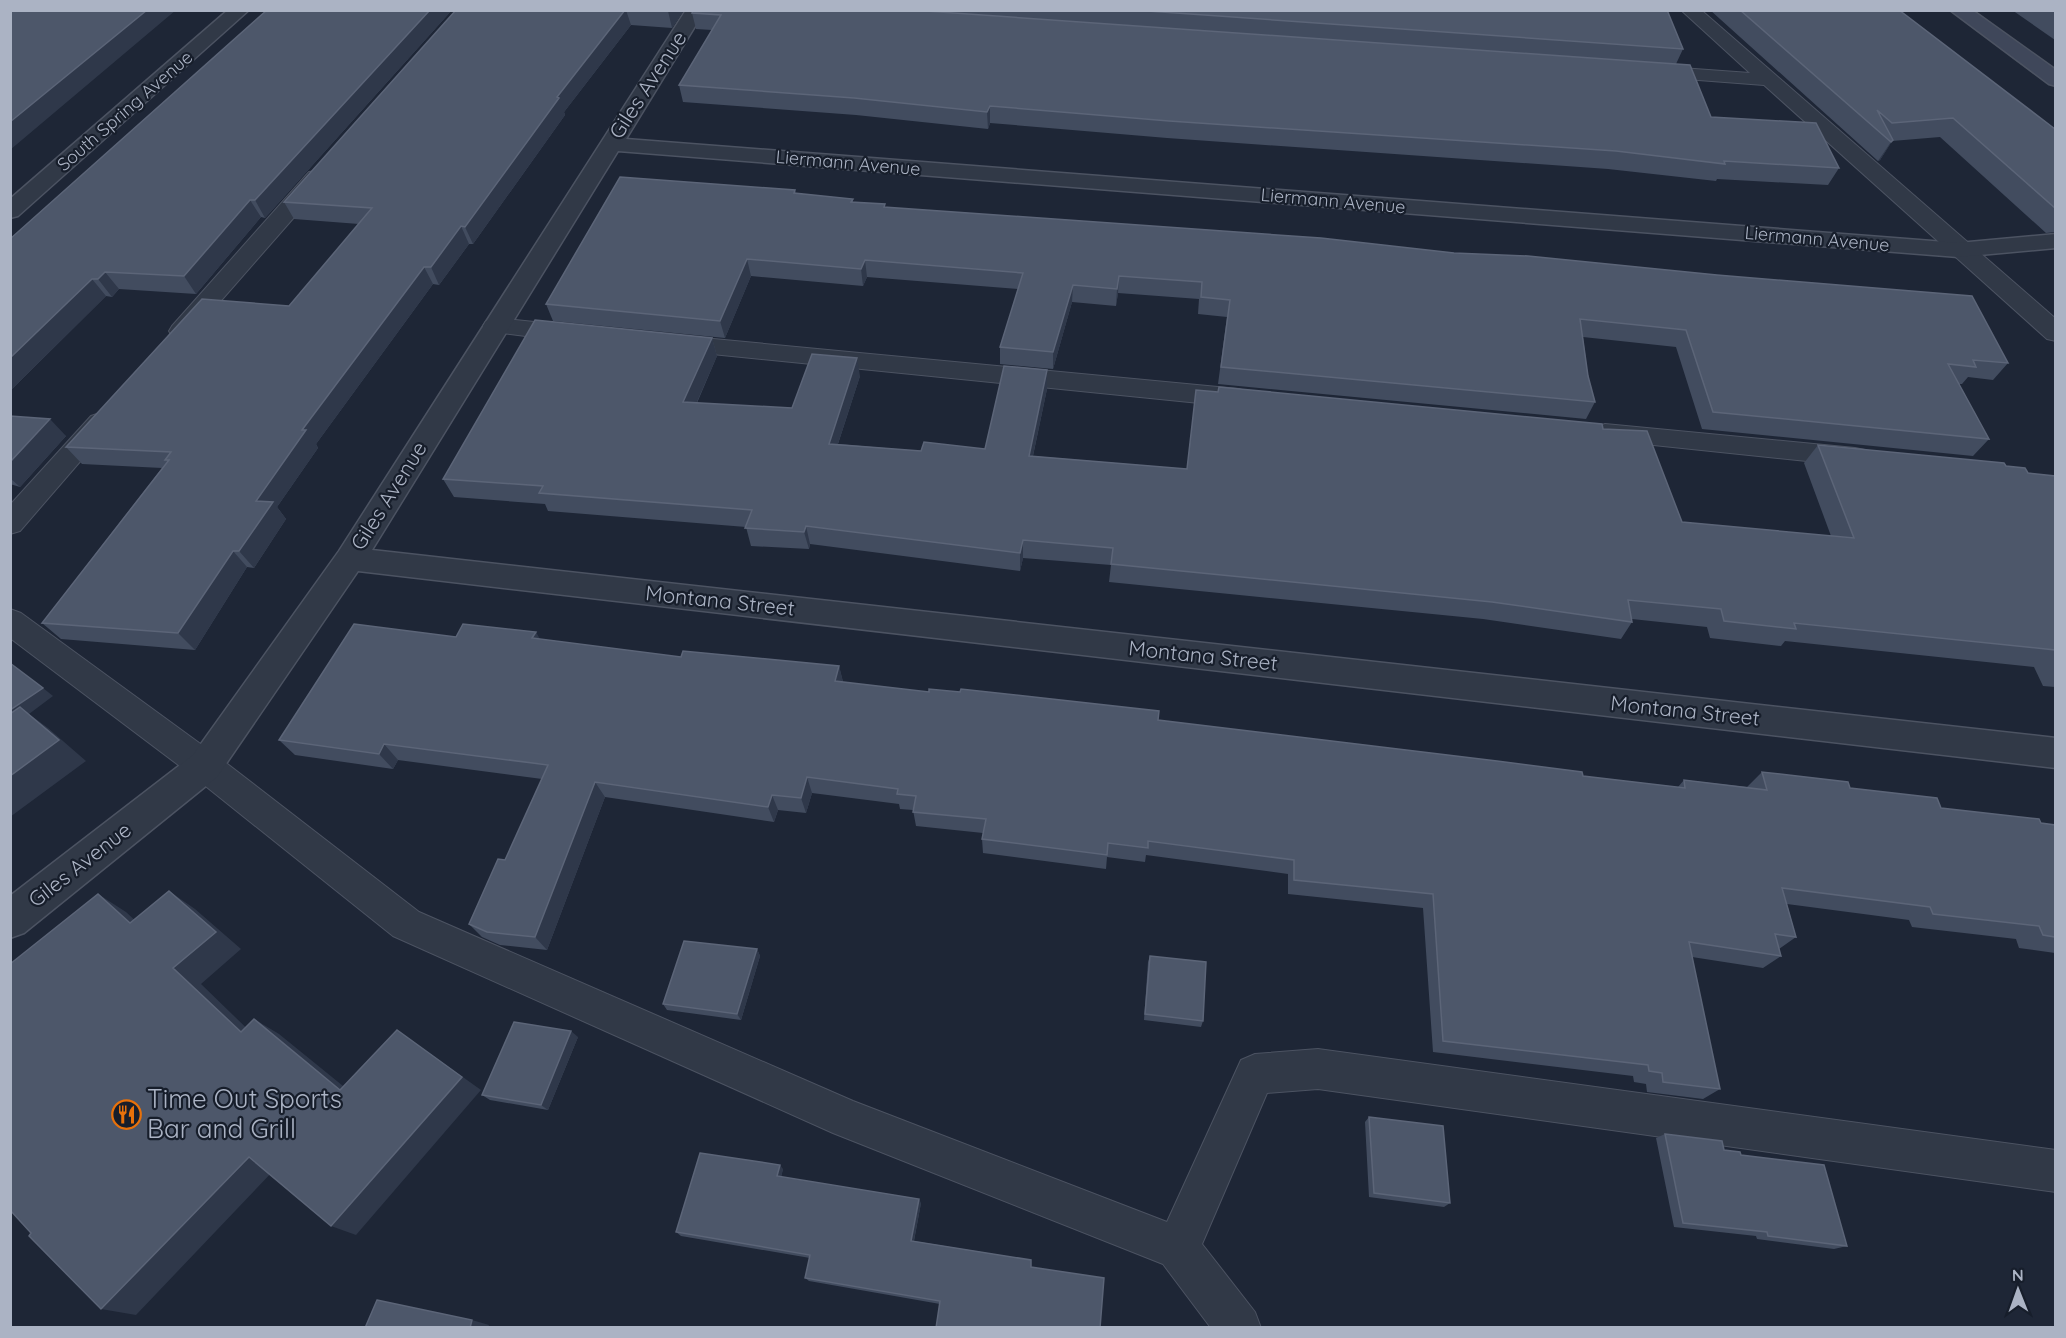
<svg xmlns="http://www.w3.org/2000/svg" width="2066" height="1338" font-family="Quicksand,sans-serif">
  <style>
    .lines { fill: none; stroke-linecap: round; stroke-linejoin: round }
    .lane-casing { stroke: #4c5362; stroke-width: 2 }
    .street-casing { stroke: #4c5362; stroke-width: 3 }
    .secondary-casing { stroke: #4c5362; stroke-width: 3 }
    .lane { fill: #313947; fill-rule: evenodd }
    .street { fill: #313947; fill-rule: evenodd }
    .secondary { fill: #3f475a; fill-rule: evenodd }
    .wall { fill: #424c5f }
    .shaded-wall { fill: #2f384a }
    .building { fill: #4d576a; stroke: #5c6578; stroke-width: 1.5 }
    .labels { text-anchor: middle; stroke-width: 4.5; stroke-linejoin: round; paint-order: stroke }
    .far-street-label { font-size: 18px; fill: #abb3c4; stroke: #171e2b }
    .street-label { font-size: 21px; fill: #abb3c4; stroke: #171e2b }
    .near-poi-label { font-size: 26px; fill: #abb3c4; stroke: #171e2b; text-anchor: start }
  </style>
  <rect width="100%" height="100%" fill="#1e2636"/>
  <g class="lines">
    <defs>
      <path id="lane" d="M1681 10H1701L2056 319V341L2047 339 1764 85 1646 76 1643 72 1653 66 1750 73Z
        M317 171 325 172 328 177 325 182 190 336 181 339 172 336 169 331 172 326 309 172Z
        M495 318 573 326 582 328 585 334 582 340 573 342 486 331 483 326 486 321Z
        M671 335 1239 389 1248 392 1252 398 1248 404 1239 407 662 349 659 343 662 337Z
        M100 413 109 416 113 422 109 428 20 531 10 534V505L91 416Z
        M1605 424 1855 448 1865 450 1869 457 1865 464 1855 466 1596 439 1592 433 1596 427Z
        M10 609 21 613 217 756 419 912 853 1101 1167 1222 1241 1060 1255 1054 1318 1049 2056 1150V1192L1318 1089 1267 1093 1202 1244 1255 1312 1261 1328H1211L1163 1264 833 1133 393 936 193 776 10 638Z"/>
      <path id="street" d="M228 10H249L18 216 10 218V199Z
        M686 10H705L626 139 1958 243 2056 234V248L1958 257 618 151 372 550 2056 738V768L358 571 217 777 24 933 10 938V896L193 755 339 551Z"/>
      <path id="secondary" d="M1950 10H1972L2056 70V86L2049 84Z"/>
    </defs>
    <!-- lane casing -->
    <use href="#lane" class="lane-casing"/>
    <!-- street casing -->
    <use href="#street" class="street-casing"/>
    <!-- secondary casing -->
    <use href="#secondary" class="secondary-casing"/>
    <!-- lane -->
    <use href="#lane" class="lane"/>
    <!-- street -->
    <use href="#street" class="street"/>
    <!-- secondary -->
    <use href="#secondary" class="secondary"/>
  </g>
  <!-- wall -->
  <path class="wall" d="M267 10H452L265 218 261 217 196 294 119 289 112 297 106 296 10 391Z
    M456 10H684L672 28 631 25 564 112 565 115 473 244H469L439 285 433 284 316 444 318 448 277 507 286 519 254 568 247 567 195 650 61 639 42 623 162 468 82 464 66 447 289 306 359 224 294 219 284 202Z
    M693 10H1667L1683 49 1676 64 1711 117 1839 168 1828 185 1717 179 1716 181 1608 169 1167 138 990 123 988 129 856 115 683 102 679 85 712 30 696 29 692 13Z
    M1710 10H1899L2055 129V232L2046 233 1940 137 1892 141 1880 160 1878 161Z
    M2012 10H2055V40Z
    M795 190 796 194 853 199V202L886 207 2008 363 1993 380 1968 377 1962 384H1959L1989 439 1973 456 1702 429 1676 347 1583 337 1588 376 1595 402 1586 419 1218 384 1227 317 1198 314 1199 299 1118 293 1116 306 1072 302 1053 369 1000 364V347L1018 289 867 277 863 286 751 276 725 338 553 321 546 304Z
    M712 338 717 356 697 403 792 408 860 376 838 444 921 451 985 449 1047 370V389L1033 456 1187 469 1196 390 1603 429 1682 522 1831 536 1804 463 1818 445 2006 466 2028 473 2055 476V687L2043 686 2034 667 1785 641 1781 646 1710 638 1707 627 1632 619V622L1621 639 1483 619 1109 582 1111 565 1023 558 1020 571 810 544 809 549 751 546 746 527 548 511 545 504 454 497 443 479Z
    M10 416 66 436 20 487 10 484Z
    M456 637 540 639 681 657 839 666 843 682 1158 720 1583 776 1678 787 1684 780 1747 787 1762 772 1850 788 1941 808 2055 825V953L2019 948 2016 939 1912 927 1909 920 1787 904 1796 937 1779 949 1781 956 1763 968 1692 957 1720 1089 1703 1099 1647 1092 1646 1084 1634 1082 1633 1076 1433 1052 1423 908 1288 894V874L1146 855 1145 862 1107 857 1106 869 983 853 982 839 983 833 916 826 913 810 900 809 899 804 812 793 806 813 778 810 774 822 605 797 547 950 500 945 482 937 469 924 505 860 542 779 398 760 393 769 295 755 279 740Z
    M757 949 760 956 741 1020 667 1010 663 1004Z
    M1150 956 1203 1021 1201 1027 1144 1020 1148 962Z
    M578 1037 548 1110 490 1100 482 1095Z
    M1369 1117 1450 1203 1444 1207 1369 1197 1365 1122Z
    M1665 1134 1741 1155 1847 1246 1834 1249 1757 1239 1756 1236 1674 1227 1656 1138Z
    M783 1169 781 1177 921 1203 914 1241 1031 1260 940 1304 809 1281 805 1278 810 1258 681 1236 676 1232Z"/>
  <!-- shaded-wall -->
  <path class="shaded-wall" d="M147 10H176L10 150V122Z
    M430 10H452L265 218 255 200Z
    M625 10H626L631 25 564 112 565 115 473 244 465 227 557 97Z
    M668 10H684L672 28 668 11Z
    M990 106V123L988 129 987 112Z
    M1893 140 1880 160 1878 161 1891 142Z
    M250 200 261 217 196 294 184 276Z
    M461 226 469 244 439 285 431 267Z
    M747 259 751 276 725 338 720 321Z
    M865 260 867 277 863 286 861 269Z
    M424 267 433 284 316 444 318 448 277 507 286 519 254 568 239 551 256 501 302 430Z
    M105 272 119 289 112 297 98 279Z
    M1119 276 1118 293 1116 306 1117 289Z
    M92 279 106 296 10 391V358Z
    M1073 285 1072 302 1053 369V352Z
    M712 338 717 356 689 420 683 402Z
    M857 358 860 376 832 462 829 444Z
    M1047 370V389L1029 474V456Z
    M50 419 66 436 20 487 10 478V462Z
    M806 526 810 544 809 549 804 532Z
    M1023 540V558L1020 571V553Z
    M233 551 247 567 195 650 178 633Z
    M536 632 545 648 532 638Z
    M839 666 843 682 835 681Z
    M43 688 53 696 29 714 48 728 86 761 10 817V710Z
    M384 744 398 760 393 769 379 754Z
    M807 777 812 793 806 813 801 798Z
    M595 782 605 797 547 950 535 937Z
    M772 795 778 810 774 822 768 807Z
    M169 891 195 909 241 949 201 984 266 1047 241 1032 173 968Z
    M98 894 126 912 157 941 130 923Z
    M757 949 760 956 741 1020 737 1014Z
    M254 1019 279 1034 364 1103 340 1090Z
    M397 1030 481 1090 356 1235 331 1226Z
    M571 1031 578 1037 548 1110 541 1105Z
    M249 1157 276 1168 136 1315 101 1309Z
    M780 1165 783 1169 780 1181 777 1176Z
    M919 1199 921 1203 913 1245 911 1241Z
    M472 1320 489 1325 488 1328H470Z"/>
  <!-- building -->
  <path class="building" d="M10 10H147L10 122Z
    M267 10H430L255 200H250L184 276 105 272 98 279H92L10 358V239Z
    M456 10H625L557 97 559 98 465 227 461 226 431 267H424L302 430H306L256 501 273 502 239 551H233L178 633 42 623 169 460H165L171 452 66 447 202 299 289 306 372 208 284 202Z
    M693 10H911L1690 65 1711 117 1816 123 1839 168 1724 161 1725 164 1616 151 1169 121 990 106 987 112 854 98 679 85 721 15 692 13Z
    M1133 10H1667L1683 49Z
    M1740 10H1899L2055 129V208L1953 118 1892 123 1877 110 1893 140 1891 142Z
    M620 177 795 190 794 193 853 199 851 202 885 204 884 207 1321 238 1454 253 1528 256 1717 275 1972 296 2008 363 1973 360 1976 367 1948 364 1989 439 1713 412 1686 330 1580 319 1588 376 1595 402 1221 367 1230 300 1201 297 1202 282 1119 276 1117 289 1073 285 1053 352 1000 347 1023 273 865 260 861 269 747 259 720 321 546 304Z
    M535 320 712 338 683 402 792 408 812 354 857 358 829 444 921 451 924 442 985 449 1004 366 1047 370 1029 456 1187 469 1196 390 1218 392 1219 387 1602 424 1603 429 1647 431 1682 522 1854 538 1818 445 2004 463 2006 466 2025 468 2028 473 2055 476V652V650L1794 623 1796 629 1724 621 1721 609 1628 600 1632 622 1492 602 1111 564 1113 548 1023 540 1020 553 806 526 804 532 745 528 752 510 539 493 543 486 443 479Z
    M10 416 50 419 10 462Z
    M354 624 456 637 463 624 536 632 532 638 681 657 683 651 839 666 835 681 929 692V689L960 692 961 689 1159 711 1158 720 1497 761 1582 772 1583 776 1685 788 1684 780 1767 790 1762 772 1848 782 1850 788 1937 798 1941 808 2039 819 2041 823 2055 825V937L2043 935 2039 926 1933 914 1930 907 1782 888 1796 937 1775 934 1781 956 1689 942 1720 1089 1663 1082 1662 1073 1649 1071 1648 1065 1443 1041 1433 894 1294 880V860L1148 841V848L1108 843 1107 855 982 839 986 819 913 812 916 796 897 794 898 789 807 777 801 798 772 795 768 807 595 782 535 937 487 932 469 924 498 859 505 860 548 765 384 744 379 754 279 740Z
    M10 663 43 688 10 710Z
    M20 707 59 740 10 776V714Z
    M169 891 216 932 173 968 241 1032 254 1019 340 1090 397 1030 462 1077 331 1226 249 1157 101 1309 29 1236 31 1233 10 1210V964L98 894 130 923Z
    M684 941 757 949 737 1014 663 1004Z
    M1150 956 1206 962 1203 1021 1145 1014Z
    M514 1022 571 1031 541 1105 482 1095Z
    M1369 1117 1443 1126 1450 1203 1374 1193Z
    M1665 1134 1722 1141 1724 1150 1740 1152 1741 1155 1824 1165 1847 1246 1768 1236 1767 1232 1683 1223Z
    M700 1153 780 1165 777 1176 919 1199 911 1241 1031 1260V1267L1104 1278 1100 1328H936L940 1301 805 1278 810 1255 676 1232Z
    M377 1300 472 1320 470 1328H365Z"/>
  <!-- icons -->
  <defs>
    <symbol id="restaurant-ring" viewBox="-11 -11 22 22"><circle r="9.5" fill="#171e2b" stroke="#e8710a" stroke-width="1.5"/><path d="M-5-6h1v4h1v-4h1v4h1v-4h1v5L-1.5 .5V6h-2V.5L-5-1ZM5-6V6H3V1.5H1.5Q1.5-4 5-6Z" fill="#e8710a"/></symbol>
  </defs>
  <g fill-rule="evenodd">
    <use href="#restaurant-ring" x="110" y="1098" width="33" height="33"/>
  </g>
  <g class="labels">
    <!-- far-street labels -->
    <g class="far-street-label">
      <text transform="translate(125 111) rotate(-41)" y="6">South Spring Avenue</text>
      <text transform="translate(848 163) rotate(5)" y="6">Liermann Avenue</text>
      <text transform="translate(1333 201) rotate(5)" y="6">Liermann Avenue</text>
      <text transform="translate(1817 239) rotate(5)" y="6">Liermann Avenue</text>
    </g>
    <!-- street labels -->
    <g class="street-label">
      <text transform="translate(648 85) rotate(-57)" y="7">Giles Avenue</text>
      <text transform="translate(389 496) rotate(-58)" y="7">Giles Avenue</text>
      <text transform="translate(720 601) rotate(6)" y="7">Montana Street</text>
      <text transform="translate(1203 656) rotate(6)" y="7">Montana Street</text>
      <text transform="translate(1685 711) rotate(6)" y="7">Montana Street</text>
      <text transform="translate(80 865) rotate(-38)" y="7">Giles Avenue</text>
    </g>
    <!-- near-poi labels -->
    <g class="near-poi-label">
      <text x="147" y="1108">Time Out Sports<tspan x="147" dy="30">Bar and Grill</tspan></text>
    </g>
  </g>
  <!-- border -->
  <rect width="2066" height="1338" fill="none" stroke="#abb3c4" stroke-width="24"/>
  <!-- north arrow -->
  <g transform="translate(2018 1290) rotate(359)" stroke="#171e2b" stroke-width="4.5" paint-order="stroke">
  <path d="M0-4.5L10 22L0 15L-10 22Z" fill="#abb3c4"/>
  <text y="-9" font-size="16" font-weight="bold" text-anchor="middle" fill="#abb3c4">N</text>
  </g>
</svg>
